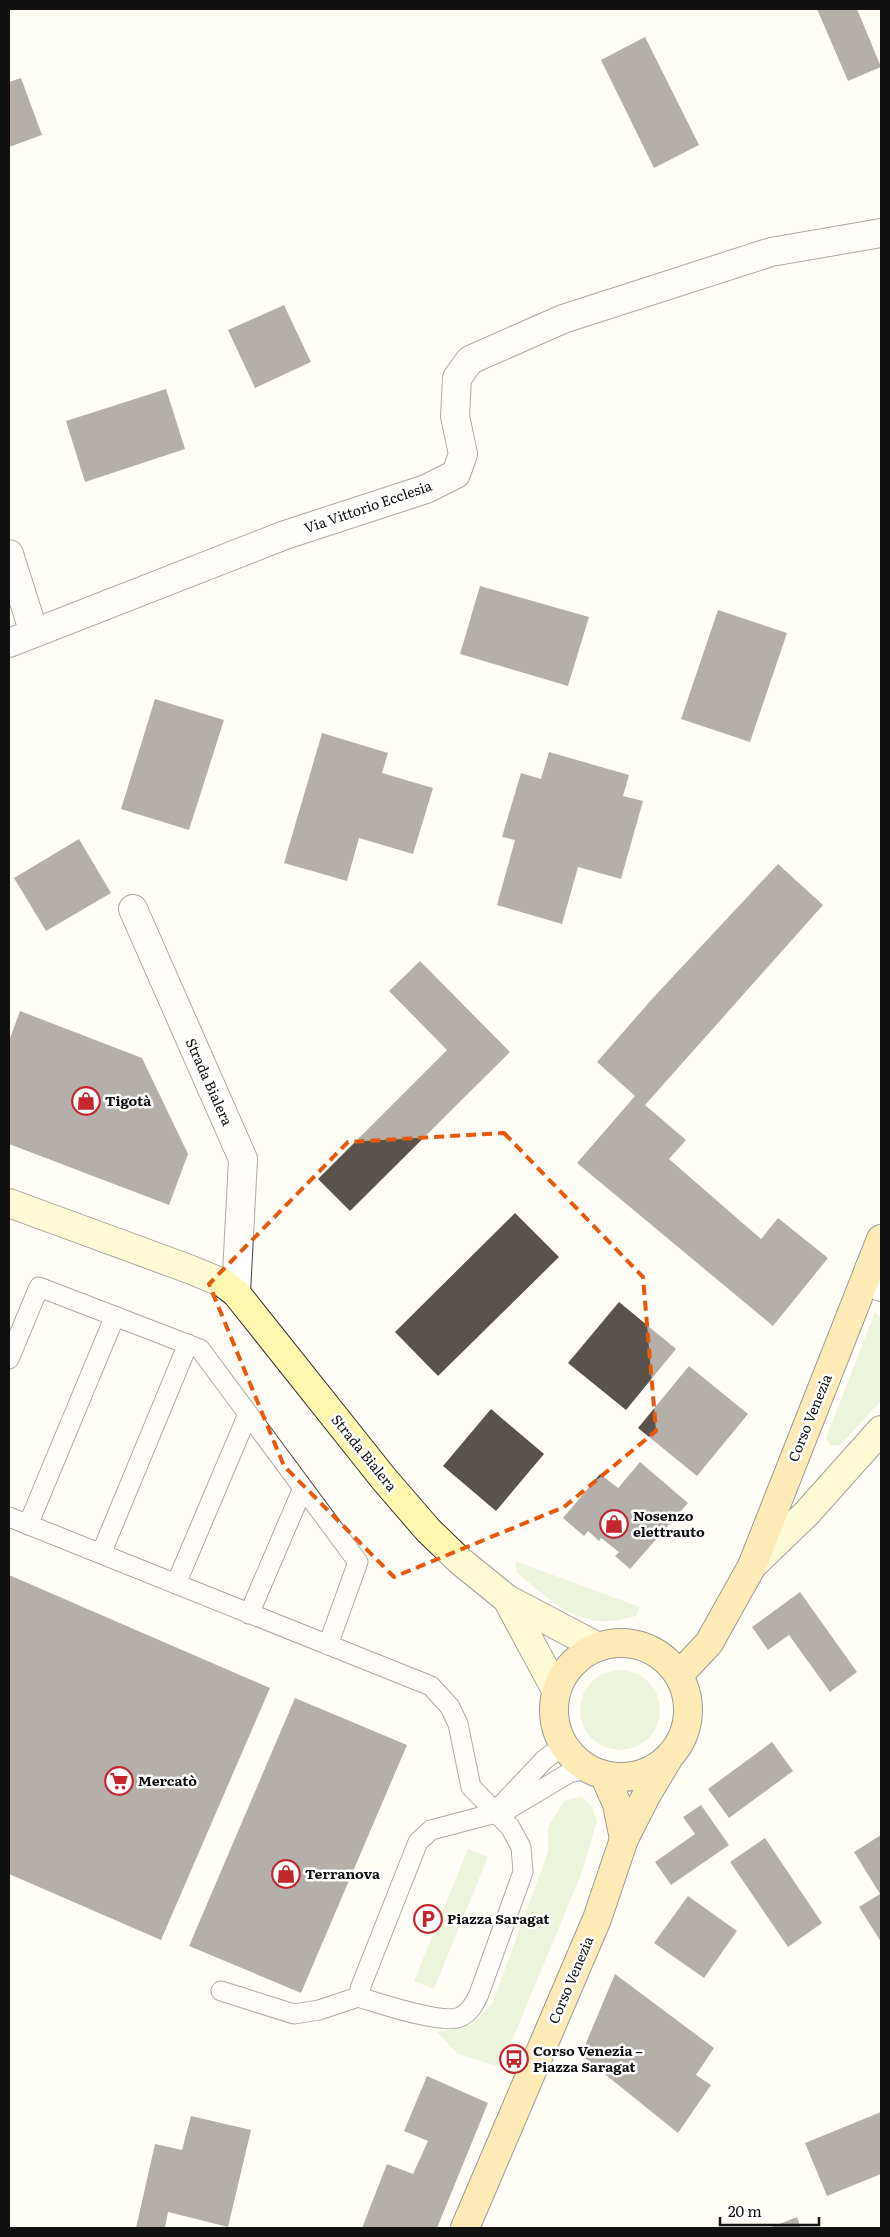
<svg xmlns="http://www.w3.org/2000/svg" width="890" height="2237" font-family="Literata,serif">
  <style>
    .green { fill: #d5ebbd }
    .building { fill: #5a524d }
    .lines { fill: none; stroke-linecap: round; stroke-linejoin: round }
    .lane-casing { stroke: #444; stroke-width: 21 }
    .street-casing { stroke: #444; stroke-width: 30 }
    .secondary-casing { stroke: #333; stroke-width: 30 }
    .primary-casing { stroke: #222; stroke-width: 30 }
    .lane { stroke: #fff; stroke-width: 19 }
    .street { stroke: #fff; stroke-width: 28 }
    .secondary { stroke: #fff6b0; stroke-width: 28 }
    .primary { stroke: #f9d66b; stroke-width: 28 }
    .marked { fill: none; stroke: #e8590c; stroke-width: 4; stroke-dasharray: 10 6; stroke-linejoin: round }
    .labels { text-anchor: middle; stroke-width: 5; stroke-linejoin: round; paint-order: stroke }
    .street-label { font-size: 14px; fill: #111; stroke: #fff }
    .poi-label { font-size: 14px; font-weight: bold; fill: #111; stroke: #fff; text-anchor: start }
  </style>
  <rect width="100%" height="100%" fill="#fffdf5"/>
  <!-- green -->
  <path class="green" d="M875 1312 881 1318V1401L840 1445 830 1446 826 1438Z
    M515 1561 640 1607 636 1616C581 1633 558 1606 517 1573Z
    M580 1710a40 40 0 1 1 80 0a40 40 0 1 1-80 0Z
    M581 1796 592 1807 597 1821 582 1872 501 2067 458 2054 437 2032 473 2024 492 2004 548 1852V1827L564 1801Z
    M468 1849 488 1857 434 1989 414 1981Z"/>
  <!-- building -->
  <path class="building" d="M817 9H857L881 67 848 81Z
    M645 37 699 145 654 168 601 60Z
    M21 78 42 135 9 147V82Z
    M284 305 311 362 255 388 228 330Z
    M166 389 185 449 85 482 66 421Z
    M480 586 589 617 568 686 460 654Z
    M718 610 787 633 750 742 681 719Z
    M155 699 224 720 189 830 121 809Z
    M322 733 388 753 382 773 433 788 413 854 359 838 347 881 284 863Z
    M549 752 629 775 623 796 643 801 621 879 578 867 562 924 497 905 515 840 502 837 521 773 541 779Z
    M79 839 111 893 46 931 14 878Z
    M778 864 823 905 645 1105 686 1140 669 1159 761 1239 778 1218 828 1258 773 1326 577 1163 635 1096 597 1062 652 999Z
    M420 961 510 1052 350 1211 318 1179 447 1050 389 991Z
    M20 1011 142 1058 188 1154 169 1205 9 1144V1041Z
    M515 1213 559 1257 438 1376 395 1332Z
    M619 1302 676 1349 626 1410 568 1363Z
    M689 1366 748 1414 697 1476 638 1428Z
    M491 1409 544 1454 496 1511 443 1466Z
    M640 1462 688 1503 630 1569 615 1556 619 1552 601 1538 599 1541 588 1531 584 1536 563 1518 600 1474 618 1488Z
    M9 1575 270 1688 161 1940 9 1874Z
    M800 1592 857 1672 830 1692 789 1635 768 1650 752 1627Z
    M295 1698 407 1745 301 1993 189 1946Z
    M772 1742 793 1771 729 1818 708 1789Z
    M701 1805 729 1845 671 1885 655 1862 695 1834 683 1817Z
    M881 1835V1942L859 1907 880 1894 854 1852Z
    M765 1838 822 1923 788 1947 730 1862Z
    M688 1896 737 1931 704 1978 654 1943Z
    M615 1974 714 2048 696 2075 711 2085 678 2133 581 2055Z
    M427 2076 488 2103 437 2228H362L387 2164 413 2174 428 2141 404 2131Z
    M881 2112V2174L827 2196 805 2143Z
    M191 2116 251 2130 228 2227 168 2212 165 2228H136L155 2144 182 2150Z
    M797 2217 801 2228H769Z"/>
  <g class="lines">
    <defs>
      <path id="lane" d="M9 1359 39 1287 200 1349 358 1562 328 1645
        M9 1517 431 1686 450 1707 458 1724 471 1787 510 1827 521 1847 523 1872 479 1994C475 2003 470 2013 460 2017 442 2025 379 2003 358 1997
        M28 1525 115 1316
        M101 1554 188 1344
        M176 1584 248 1414
        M249 1614 303 1488
        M496 1811 544 1760 563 1746
        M221 1991 294 2014 319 2010 358 1997 361 1986 418 1842 431 1830 507 1810 569 1773 585 1769"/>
      <path id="street" d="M9 554 34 633
        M9 643 285 535 426 489 456 474 463 454 455 416 457 378 470 360 563 319 771 252 881 233
        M133 909 243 1159 236 1293
        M869 1269 881 1287"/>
      <path id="secondary" d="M9 1203 189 1269 223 1283 236 1293 384 1479 428 1530 459 1560 507 1599 598 1647
        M752 1566 807 1513 881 1430
        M507 1599 556 1690"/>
      <path id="primary" d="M554 1710a67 67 0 1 1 134 0a67 67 0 1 1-134 0Z
        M679 1675 709 1643 752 1566 881 1239
        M605 1777 617 1804 624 1839
        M465 2228 597 1919 624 1839 647 1794 668 1759"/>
    </defs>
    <!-- lane casing -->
    <use href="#lane" class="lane-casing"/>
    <!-- street casing -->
    <use href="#street" class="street-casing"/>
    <!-- secondary casing -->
    <use href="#secondary" class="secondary-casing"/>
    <!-- primary casing -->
    <use href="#primary" class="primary-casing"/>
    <!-- lane -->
    <use href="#lane" class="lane"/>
    <!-- street -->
    <use href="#street" class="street"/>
    <!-- secondary -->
    <use href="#secondary" class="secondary"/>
    <!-- primary -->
    <use href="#primary" class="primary"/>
  </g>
  <!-- marked area -->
  <path d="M0 0H890V2237H0ZM504 1133 643 1277 656 1431 564 1507 394 1577 284 1466 209 1284 348 1142Z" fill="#fffdf5" fill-opacity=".55" fill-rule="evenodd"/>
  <path class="marked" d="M504 1133 643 1277 656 1431 564 1507 394 1577 284 1466 209 1284 348 1142Z"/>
  <!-- icons -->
  <defs>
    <symbol id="shop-ring" viewBox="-11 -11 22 22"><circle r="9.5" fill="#fff" stroke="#c4262e" stroke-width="1.5"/><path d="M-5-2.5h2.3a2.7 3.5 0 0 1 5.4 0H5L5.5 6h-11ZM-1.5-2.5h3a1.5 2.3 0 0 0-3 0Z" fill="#c4262e"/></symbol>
    <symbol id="supermarket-ring" viewBox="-11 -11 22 22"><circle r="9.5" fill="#fff" stroke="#c4262e" stroke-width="1.5"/><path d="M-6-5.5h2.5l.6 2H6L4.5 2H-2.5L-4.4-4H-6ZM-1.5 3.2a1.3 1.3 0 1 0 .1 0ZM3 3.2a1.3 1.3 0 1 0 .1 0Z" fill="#c4262e"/></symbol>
    <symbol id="parking-ring" viewBox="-11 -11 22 22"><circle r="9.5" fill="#fff" stroke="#c4262e" stroke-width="1.5"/><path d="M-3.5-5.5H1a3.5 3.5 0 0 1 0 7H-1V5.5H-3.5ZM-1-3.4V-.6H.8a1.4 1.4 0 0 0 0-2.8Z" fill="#c4262e"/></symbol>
    <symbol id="bus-ring" viewBox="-11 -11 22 22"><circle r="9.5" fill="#fff" stroke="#c4262e" stroke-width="1.5"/><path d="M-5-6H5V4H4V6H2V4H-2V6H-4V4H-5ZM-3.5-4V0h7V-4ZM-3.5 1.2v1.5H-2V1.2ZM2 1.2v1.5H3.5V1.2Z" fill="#c4262e"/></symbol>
  </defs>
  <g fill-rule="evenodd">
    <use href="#shop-ring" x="70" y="1085" width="32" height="32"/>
    <use href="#shop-ring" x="598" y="1508" width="32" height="32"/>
    <use href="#supermarket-ring" x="103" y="1765" width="32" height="32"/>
    <use href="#shop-ring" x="270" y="1858" width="32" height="32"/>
    <use href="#parking-ring" x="412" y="1903" width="32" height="32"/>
    <use href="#bus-ring" x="498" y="2043" width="32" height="32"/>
  </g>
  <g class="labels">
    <!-- street labels -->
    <g class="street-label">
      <text transform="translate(368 507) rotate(-19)" y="5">Via Vittorio Ecclesia</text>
      <text transform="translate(209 1082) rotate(66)" y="5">Strada Bialera</text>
      <text transform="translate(810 1418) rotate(-68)" y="5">Corso Venezia</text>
      <text transform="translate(364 1453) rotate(51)" y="5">Strada Bialera</text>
      <text transform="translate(571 1980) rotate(-67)" y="5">Corso Venezia</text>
    </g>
    <!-- poi labels -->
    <g class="poi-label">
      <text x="105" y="1106">Tigotà</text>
      <text x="633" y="1521">Nosenzo<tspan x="633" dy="16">elettrauto</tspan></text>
      <text x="138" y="1786">Mercatò</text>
      <text x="305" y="1879">Terranova</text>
      <text x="447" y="1924">Piazza Saragat</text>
      <text x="533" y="2056">Corso Venezia –<tspan x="533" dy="16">Piazza Saragat</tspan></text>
    </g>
  </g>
  <!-- border -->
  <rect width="890" height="2237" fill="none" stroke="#111111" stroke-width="20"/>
  <!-- scale -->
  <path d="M720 2217v8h99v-8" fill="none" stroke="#111111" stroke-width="2.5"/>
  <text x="728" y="2217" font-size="15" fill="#111111" stroke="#ffffff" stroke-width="4" paint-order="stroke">20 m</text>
</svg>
